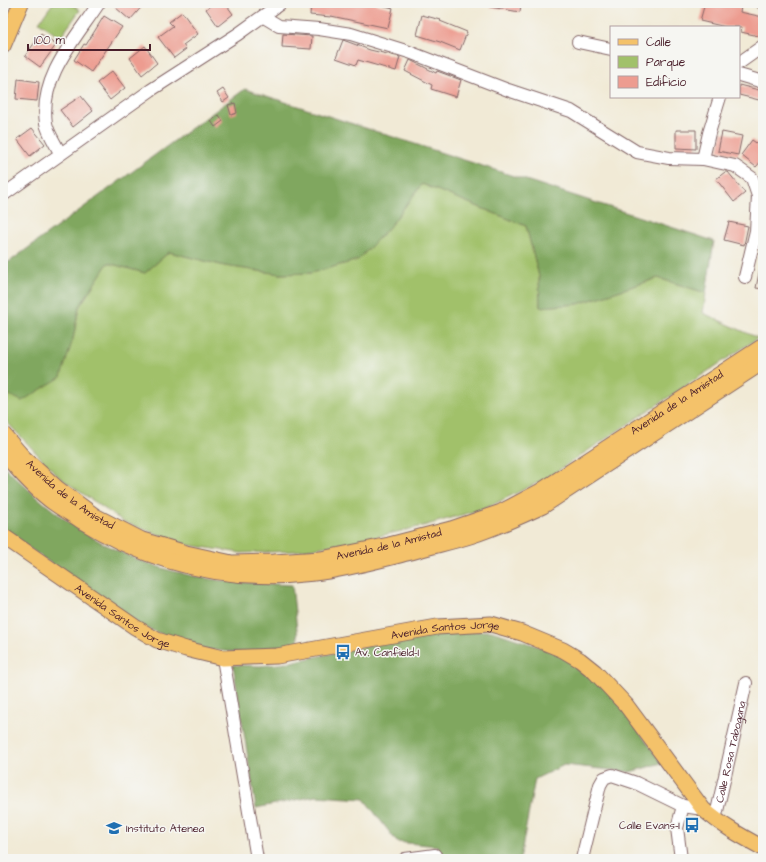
<svg xmlns="http://www.w3.org/2000/svg" width="766" height="862" font-family="'Architects Daughter',sans-serif">
  <style>
    .green { fill: #a1c16a; stroke: #76704a }
    .forest { fill: #80a75e; stroke: #656344 }
    .building { fill: #ed9c90 }
    .lines { fill: none; stroke-linecap: round; stroke-linejoin: round }
    .minor-casing { stroke: #846667; stroke-width: 14 }
    .major-casing { stroke: #846667; stroke-width: 17 }
    .minor { stroke: #fff; stroke-width: 12 }
    .major { stroke: #f4c26a; stroke-width: 15 }
    .labels { text-anchor: middle; stroke-width: 3; stroke-linejoin: round; paint-order: stroke }
    .street-label { font-size: 11px; fill: #4a1f2b; stroke: #f6f6f2 }
    .poi-label { font-size: 11px; fill: #4a1f2b; stroke: #f6f6f2; text-anchor: start }
  </style>
  <rect width="100%" height="100%" fill="#f6f6f2"/>
  <filter id="ink" filterUnits="userSpaceOnUse"><feTurbulence type="fractalNoise" baseFrequency=".025" numOctaves="2"/><feDisplacementMap in="SourceGraphic" scale="8" xChannelSelector="R" yChannelSelector="G"/><feConvolveMatrix kernelMatrix="1 2 1 2 8 2 1 2 1" color-interpolation-filters="sRGB"/></filter>
  <filter id="wash" filterUnits="userSpaceOnUse"><feTurbulence type="fractalNoise" baseFrequency=".012" numOctaves="4" result="noise"/><feDisplacementMap in="SourceGraphic" scale="16" xChannelSelector="R" yChannelSelector="G"/><feGaussianBlur stdDeviation="0.9" result="paint"/><feColorMatrix in="noise" values="0 0 0 0 0 0 0 0 0 0 0 0 0 0 0 0 0 1.4 0 .05"/><feComposite in="paint" operator="in"/></filter>
  <g filter="url(#wash)">
    <rect width="100%" height="100%" fill="#f1ead6"/>
    <!-- green -->
    <path class="green" d="M53 3H71L80 10 60 38 39 22Z
      M422 184 526 226 539 276 540 307 578 304 658 278 706 293 703 313 758 338 545 479 486 508 423 526 354 542 296 551 241 553 188 545 124 522 60 478 3 418V392L22 400 73 339 79 307 108 263 145 273 169 252 225 266 280 274 311 273 358 260 391 225Z"/>
    <!-- forest -->
    <path class="forest" d="M245 89 714 241 706 293 658 278 578 304 540 307 539 276 526 226 422 184 391 225 358 260 311 273 280 274 225 266 169 252 145 273 108 263 79 307 73 339 61 377 22 401 3 392V260L9 262Z
      M3 465C60 523 117 561 198 577 229 583 261 583 292 585L299 648 246 653 200 649 141 626 3 530Z
      M440 631H492L570 657 613 696 662 763 630 772 564 765 535 779 520 859H441L438 846 397 842 364 799 316 796 256 808 233 665 260 666 286 663Z"/>
    <g id="blocks">
      <!-- building -->
      <path class="building" d="M118 3H145L130 20 115 7Z
        M214 3H225L233 14 218 26 206 9Z
        M311 3H373L393 8 388 28 331 16V17L310 15Z
        M490 3H521L520 12 490 7Z
        M705 3H711L721 6V3L741 7 740 12 763 17V37L741 32 742 27H726L700 21Z
        M182 12 198 34 183 45 186 49 174 58 158 37 173 26 169 22Z
        M422 15 441 20 440 21 467 32 460 50 440 42 417 35Z
        M104 16 122 27 91 72 74 60 84 44 86 45Z
        M41 34 56 45 40 67 25 56Z
        M283 34 312 36 311 49 282 47Z
        M343 40 370 50 400 57 396 71 358 60 356 65 336 58Z
        M145 46 157 63 142 75 130 58Z
        M410 60 436 73 437 71 461 80 456 97 431 89 432 85 405 71Z
        M112 71 125 88 110 100 97 83Z
        M18 79 39 82 37 101 16 99Z
        M739 85 763 91V101L739 95Z
        M223 89 229 98 223 102 217 93Z
        M81 96 93 111 73 127 60 110Z
        M235 103 237 113 231 115 228 105Z
        M219 115 223 121 215 127 211 121Z
        M32 128 45 144 30 156 17 139Z
        M676 130H696V149L676 148Z
        M722 132 742 136 738 155 718 151Z
        M752 140 763 148V159L756 167 741 155Z
        M725 172H728L745 193 734 202 716 179Z
        M729 222 748 226 744 245 724 240Z
        M760 268H763V289L756 288Z"/>
    </g>
  </g>
  <g filter="url(#ink)">
    <use href="#blocks" fill-opacity="0" stroke="#846667" stroke-width="1"/>
    <g class="lines">
      <defs>
        <g id="minor">
          <path d="M762 3H763"/>
          <path d="M264 17 279 26 319 29 351 34 409 52 508 90 571 111 637 152 669 158 703 159 735 166 752 178 758 196 756 231 745 277"/>
          <path d="M578 42 611 49"/>
          <path d="M739 63 763 46"/>
          <path d="M739 75 763 82"/>
          <path d="M60 153C56 145 47 131 46 123 39 77 76 38 99 3"/>
          <path d="M703 159 709 133 720 97"/>
          <path d="M3 195 151 90 238 34 281 3"/>
          <path d="M223 658 257 859"/>
          <path id="s1" d="M715 820 746 683"/>
          <path d="M405 859 435 855"/>
          <path d="M582 859 600 785 604 778 612 775 636 783 683 806 703 809"/>
          <path d="M681 859 677 828 683 806"/>
        </g>
        <g id="major">
          <path d="M3 46 21 3"/>
          <path id="s2" d="M3 434 22 456 57 488 95 516 142 540 186 553 232 563 274 562 321 559 389 545 451 529 501 512 539 492 763 346"/>
          <path d="M3 452C17 469 37 491 54 503 62 509 72 514 80 520 151 564 230 583 314 573 347 569 379 560 411 552 431 546 451 542 470 536 495 528 519 517 543 506L763 362"/>
          <path id="s3" d="M3 536 135 627 157 640 186 649 223 658 277 656 437 627 491 624 522 633 563 650 580 660 595 672 626 705 703 809C721 825 741 836 763 848"/>
        </g>
      </defs>
      <!-- minor casing -->
      <use href="#minor" class="minor-casing"/>
      <!-- major casing -->
      <use href="#major" class="major-casing"/>
      <!-- minor -->
      <use href="#minor" class="minor"/>
      <!-- major -->
      <use href="#major" class="major"/>
    </g>
  </g>
  <!-- icons -->
  <defs>
    <symbol id="bus-bare" viewBox="-9 -9 18 18"><path d="M-5-6H5V4H4V6H2V4H-2V6H-4V4H-5ZM-3.5-4V0h7V-4ZM-3.5 1.2v1.5H-2V1.2ZM2 1.2v1.5H3.5V1.2Z" fill="#1f6fb2" stroke="#f6f6f2" stroke-width="2.5" paint-order="stroke"/></symbol>
    <symbol id="school-bare" viewBox="-9 -9 18 18"><path d="M0-5L7-2L0 1L-7-2ZM-4 1L0 2.5L4 1V4Q0 6-4 4Z" fill="#1f6fb2" stroke="#f6f6f2" stroke-width="2.5" paint-order="stroke"/></symbol>
  </defs>
  <g fill-rule="evenodd">
    <use href="#bus-bare" x="332" y="641" width="22" height="22"/>
    <use href="#bus-bare" x="681" y="814" width="22" height="22"/>
    <use href="#school-bare" x="103" y="817" width="22" height="22"/>
  </g>
  <g class="labels">
    <!-- street labels -->
    <g class="street-label">
      <text dy="4" stroke="none"><textPath href="#s2" startOffset="752">Avenida de la Amistad</textPath></text>
      <text dy="4" stroke="none"><textPath href="#s2" startOffset="91">Avenida de la Amistad</textPath></text>
      <text dy="4" stroke="none"><textPath href="#s2" startOffset="428">Avenida de la Amistad</textPath></text>
      <text dy="4" stroke="none"><textPath href="#s3" startOffset="144">Avenida Santos Jorge</textPath></text>
      <text dy="4" stroke="none"><textPath href="#s3" startOffset="479">Avenida Santos Jorge</textPath></text>
      <text dy="4" stroke="none"><textPath href="#s1" startOffset="70">Calle Rosa Tabogana</textPath></text>
    </g>
    <!-- poi labels -->
    <g class="poi-label">
      <text x="355" y="656">Av. Canfield-I</text>
      <text x="680" y="829" text-anchor="end">Calle Evans-I</text>
      <text x="126" y="832">Instituto Atenea</text>
    </g>
  </g>
  <!-- margin -->
  <rect width="766" height="862" fill="none" stroke="#f6f6f2" stroke-width="16"/>
  <!-- legend -->
  <rect x="610" y="26" width="130" height="72" fill="#f6f6f2" stroke="#b1a0a2"/>
  <rect x="618" y="39" width="20" height="6" fill="#f4c26a" stroke="#b1a0a2"/>
  <text x="646" y="46" font-size="12" fill="#4a1f2b">Calle</text>
  <rect x="618" y="56" width="20" height="12" fill="#a1c16a" stroke="#b1a0a2"/>
  <text x="646" y="66" font-size="12" fill="#4a1f2b">Parque</text>
  <rect x="618" y="76" width="20" height="12" fill="#ed9c90" stroke="#b1a0a2"/>
  <text x="646" y="86" font-size="12" fill="#4a1f2b">Edificio</text>
  <!-- scale -->
  <path d="M28 44v6h122v-6" fill="none" stroke="#4a1f2b" stroke-width="2"/>
  <text x="34" y="44" font-size="12" fill="#4a1f2b" stroke="#f6f6f2" stroke-width="3" paint-order="stroke">100 m</text>
</svg>
